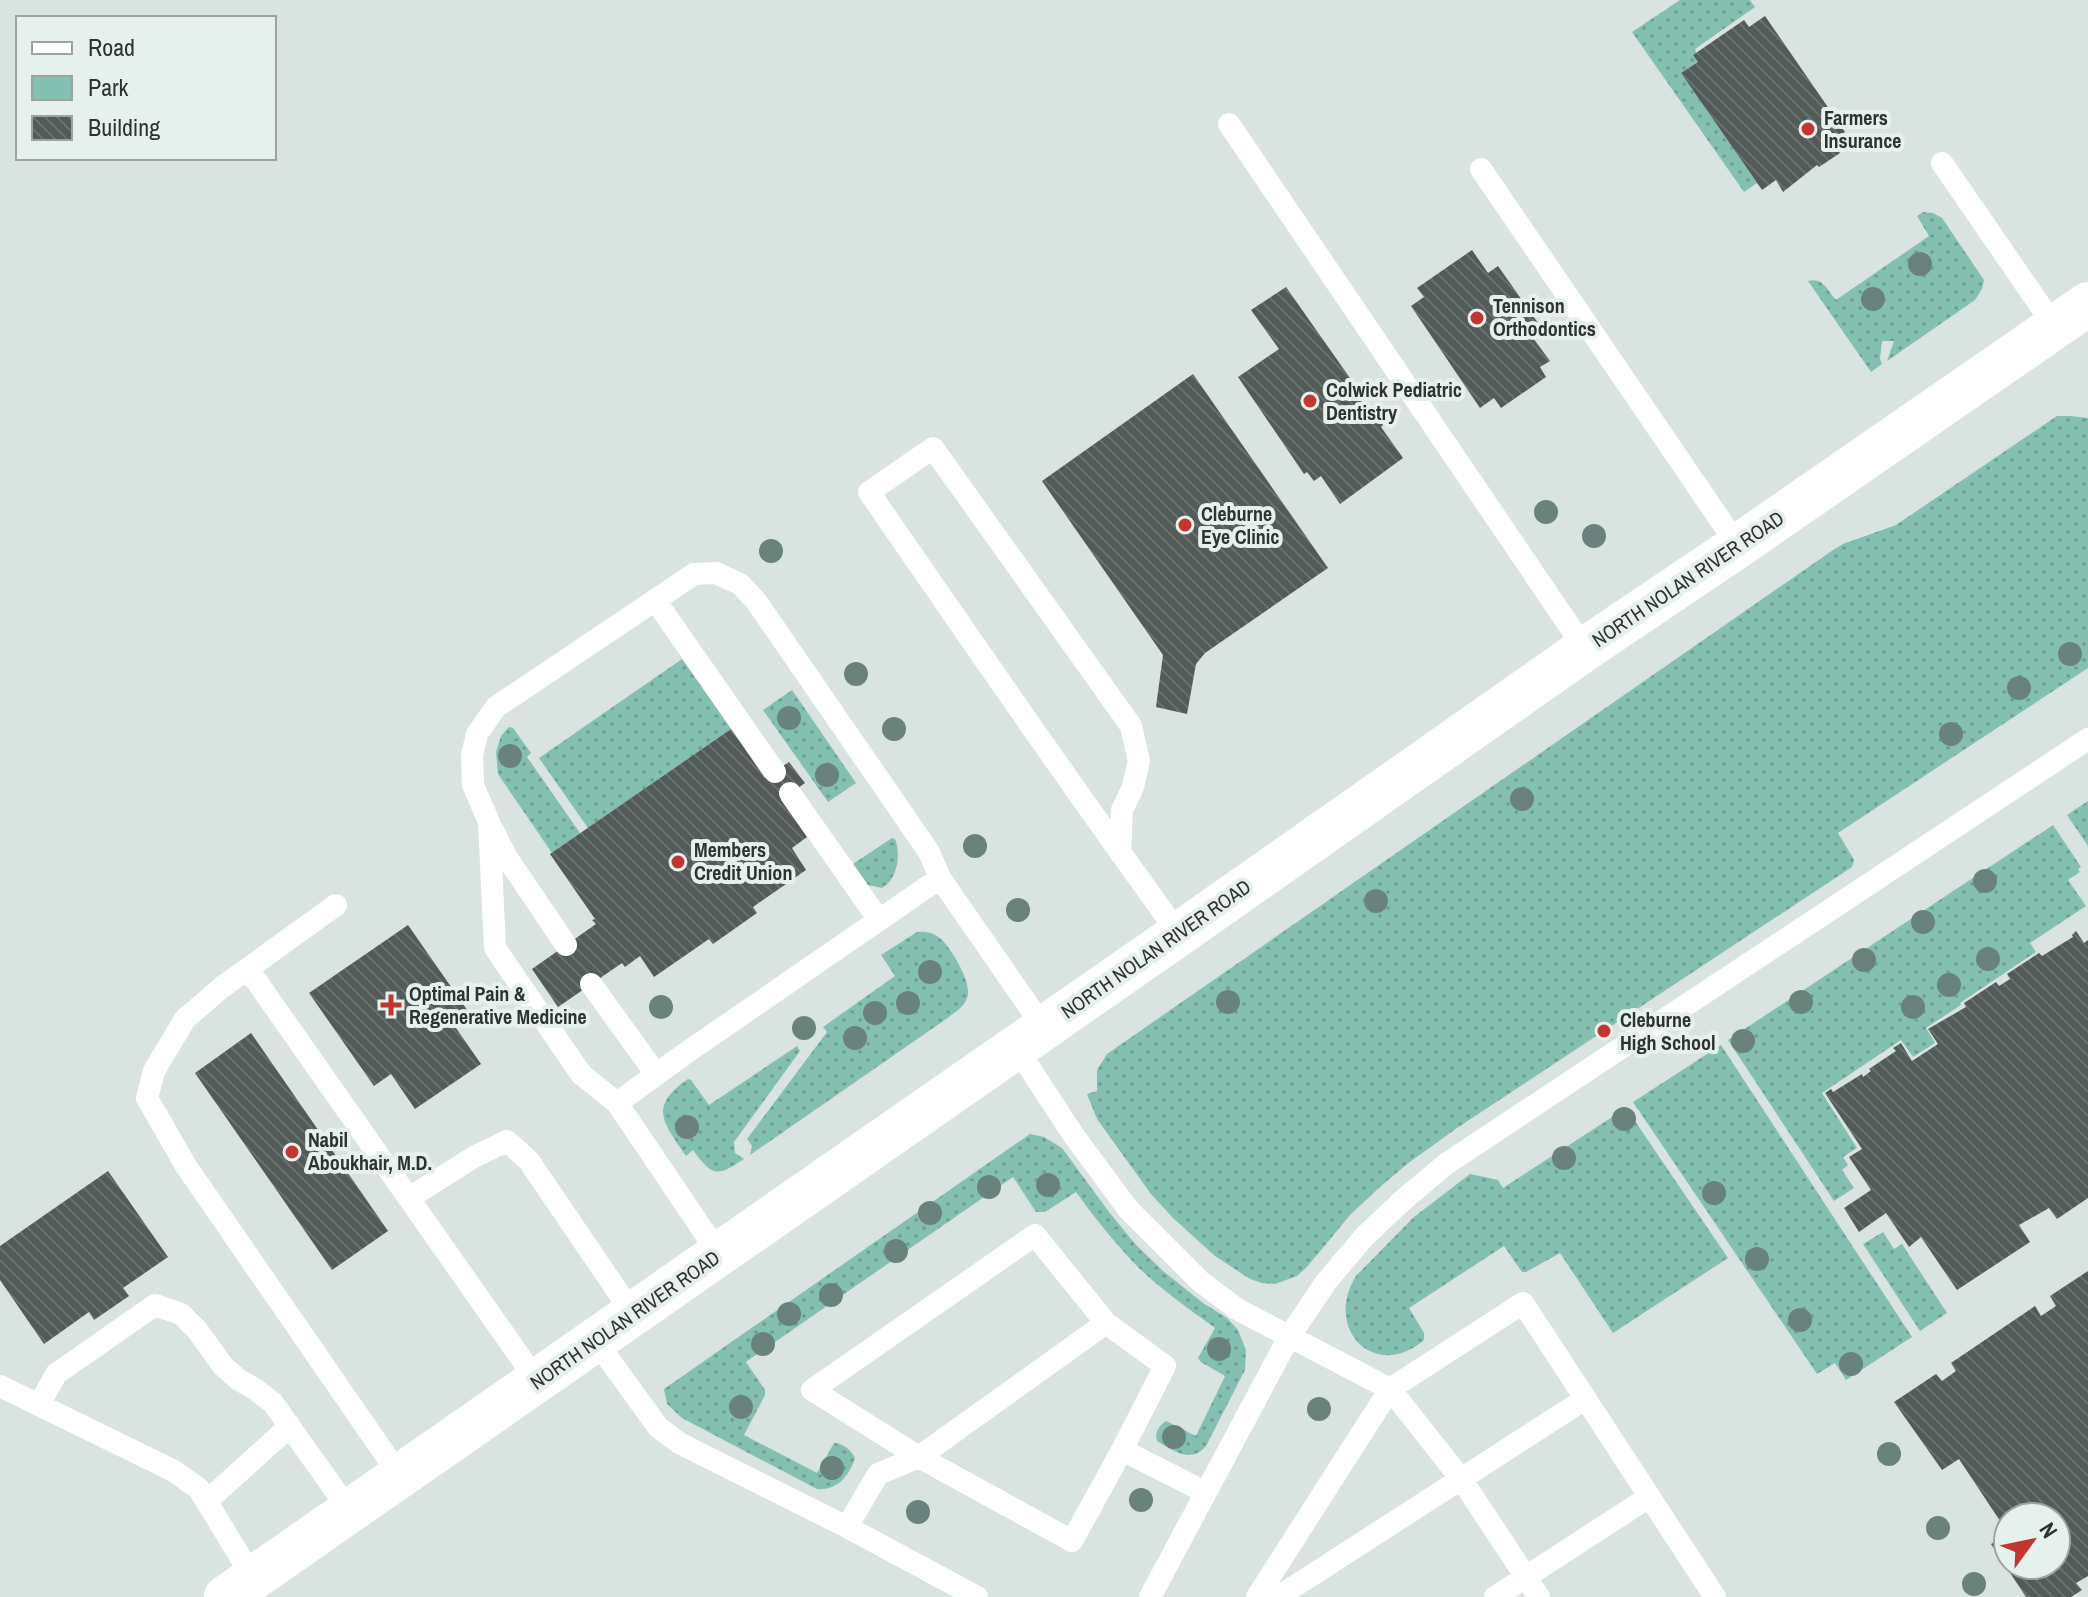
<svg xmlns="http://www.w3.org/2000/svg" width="2088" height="1597" font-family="'Archivo Narrow',sans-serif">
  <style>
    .green { fill: url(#green-dots) }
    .building { fill: url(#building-back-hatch) }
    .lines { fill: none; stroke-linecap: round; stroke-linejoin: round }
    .lane { stroke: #fff; stroke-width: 22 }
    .secondary { stroke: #fff; stroke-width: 44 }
    .tree { fill: #6a827c }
    .poi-dot { fill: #c33531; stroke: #e6f0ed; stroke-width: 3 }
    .labels { text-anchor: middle; stroke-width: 8; stroke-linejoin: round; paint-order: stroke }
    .poi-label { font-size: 20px; font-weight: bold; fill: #2e3231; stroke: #e6f0ed; text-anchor: start }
    .street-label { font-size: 20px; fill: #2e3231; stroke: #e6f0ed }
  </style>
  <defs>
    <pattern id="green-dots" width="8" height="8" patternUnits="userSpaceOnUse" patternTransform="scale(2)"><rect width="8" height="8" fill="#84c0b1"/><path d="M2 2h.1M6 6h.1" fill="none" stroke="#6c9d91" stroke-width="1.8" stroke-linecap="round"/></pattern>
    <pattern id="building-back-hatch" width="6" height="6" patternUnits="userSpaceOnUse" patternTransform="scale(2)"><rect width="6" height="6" fill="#535b59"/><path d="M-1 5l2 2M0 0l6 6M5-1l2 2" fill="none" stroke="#69706e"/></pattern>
  </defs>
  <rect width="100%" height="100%" fill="#d9e3e0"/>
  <!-- green -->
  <path class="green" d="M1680 0H1750L1755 7 1695 49 1696 53 1693 55 1698 62 1681 73 1757 183 1744 192 1632 32Z
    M1923 212 1933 213 1942 218 1984 280 1982 289 1975 300 1887 361 1894 341H1882L1880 359 1882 364 1871 372 1808 281C1823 277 1827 290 1836 300L1929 236 1917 216Z
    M2057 416H2070L2088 418V668L1838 833 1853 858 1854 861 1852 867 1457 1128 1407 1164 1380 1187 1350 1215 1307 1267 1297 1276 1275 1284 1262 1283 1250 1279 1215 1256 1172 1217 1151 1194 1097 1119 1087 1094 1097 1091V1070L1107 1054 1833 550 1843 544 1896 525Z
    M682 659 731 729 588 828 539 758Z
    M792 690 856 783 828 802 763 710Z
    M509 727 513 728 531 753 527 757 580 833 552 853 498 774 496 752 501 736Z
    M2088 801V846L2067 815Z
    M2053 825 2081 867 2078 869 2080 872 2068 880 2086 906 2030 943 2036 952 1960 1003 1961 1005 1926 1028 1935 1043 1913 1057 1901 1040 1822 1093 1857 1148 1843 1157 1848 1165 1842 1170 1854 1188 1834 1201 1728 1040Z
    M892 838 895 839C901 855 898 878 882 888L868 885 853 864Z
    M917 932C926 931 935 933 942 940 952 950 973 984 967 998 964 1007 955 1012 949 1017L750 1155 752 1146 747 1139 827 1032 823 1027 895 976 881 955Z
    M1721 1045 1912 1337 1846 1380 1835 1363 1817 1374 1633 1102Z
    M797 1046 800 1051 734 1142 735 1153 744 1159C717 1177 713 1177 693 1150L686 1156C663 1122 648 1107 688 1079L691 1080 709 1105Z
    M1626 1108 1728 1258 1613 1333 1560 1253 1526 1272H1522L1504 1246 1409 1308 1424 1333V1340C1375 1382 1323 1329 1356 1276L1414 1217 1470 1174 1498 1180 1503 1188Z
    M1030 1134 1044 1137 1062 1148 1109 1212 1136 1245 1163 1271 1203 1303 1227 1318 1238 1330 1246 1350 1245 1370 1206 1446C1191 1464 1174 1451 1157 1441 1154 1434 1159 1425 1166 1421L1196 1436 1225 1376 1201 1362 1198 1358 1215 1328C1188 1308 1160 1289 1136 1265 1114 1242 1095 1218 1076 1192L1045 1212H1036L1013 1177 746 1362 765 1390V1395L744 1435 817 1473 834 1443C843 1443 851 1450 855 1458 849 1476 837 1491 817 1489L682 1418 667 1404 664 1389Z
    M1883 1232 1894 1249 1902 1244 1947 1313 1920 1331 1863 1244Z"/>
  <!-- building -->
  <path class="building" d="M1765 16 1845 132 1832 141 1840 153 1819 167 1817 165 1783 192 1776 180 1762 190 1681 73 1698 62 1693 55 1744 20 1749 27Z
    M1472 250 1488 273 1498 266 1543 330 1533 338 1550 361 1540 367 1546 377 1501 408 1494 398 1480 408 1411 306 1424 297 1417 288Z
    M1286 287 1383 425 1381 427 1403 458 1340 504 1321 476 1314 481 1307 472 1304 474 1238 377 1279 349 1251 310Z
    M1193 374 1328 568 1205 653 1196 664 1187 714 1156 707 1163 655 1042 481Z
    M731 729 765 778 789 762 805 783 781 800 807 837 792 848 806 870 753 907 757 913 713 944 709 939 654 977 640 956 625 967 622 963 558 1007 532 969 596 924 592 920 595 919 550 854Z
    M408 925 472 1017 456 1028 481 1064 415 1109 391 1074 374 1086 309 993Z
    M2076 931 2084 943 2088 940V1198L2057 1219 2049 1208 2019 1225 2030 1242 1957 1290 1921 1237 1909 1247 1886 1213 1859 1232 1844 1208 1871 1190 1849 1157 1862 1149 1825 1093 1831 1089 1833 1092 1862 1074 1863 1077 1871 1071 1869 1069 1896 1051 1893 1048 1901 1043 1912 1061 1938 1044 1928 1029 1966 1007 1964 1003 1996 982 1999 986 2010 979 2007 974 2039 953 2042 956 2073 937 2072 935Z
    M251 1033 388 1231 332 1270 195 1073Z
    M108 1171 168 1257 123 1288 129 1296 94 1320 89 1312 44 1344 0 1280V1246Z
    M2088 1271V1576L2076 1583 2082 1590 2071 1597H2026L1991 1544 2008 1535V1565H2056V1517H2008V1533L1959 1459 1942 1470 1894 1402 1936 1374 1942 1381 1956 1371 1951 1363 2035 1306 2041 1316 2056 1306 2050 1296Z"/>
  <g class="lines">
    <!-- lane -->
    <path class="lane" d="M1229 124 1585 649
      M1942 163 2055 327
      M1481 169 1738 546
      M655 600 775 772
      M790 793 879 920
      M493 830 507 858 566 945
      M1120 853 1122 810 1133 787 1139 761 1131 726 933 448 869 492C971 640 1073 788 1179 934
      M336 905 221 988 185 1019 154 1071 147 1098 186 1166 400 1476
      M248 969 537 1381
      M591 984 656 1074
      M1016 1047 1072 1133 1128 1209 1200 1281 1237 1309 1390 1389 1462 1480 1539 1597
      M617 1103 686 1053 940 878
      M409 1198 474 1157 507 1141 529 1161 633 1314
      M719 1254 617 1103 581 1074 495 948 489 822 473 785 472 755 477 734 496 707 694 574 716 573 740 584 756 601 929 852 940 878 1044 1028
      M595 1340 658 1427 679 1443 847 1527 977 1597
      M0 1386 174 1471 199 1489 253 1578
      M39 1405 56 1374 155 1305 181 1314 197 1330 223 1366 239 1380 255 1389 273 1403 349 1510
      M1122 1450 1165 1366 1106 1323 919 1457 1072 1541 1122 1450 1205 1492
      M207 1501 290 1426
      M847 1527 878 1474 919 1457 812 1390 1035 1235 1106 1323
      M1150 1597 1289 1337 1326 1282 1364 1237 1402 1201 1446 1164 2088 739
      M1257 1597 1390 1389 1523 1303 1715 1597
      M1278 1597 1585 1399
      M1495 1597 1649 1497"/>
    <!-- secondary -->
    <path class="secondary" d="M226 1597 1179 934 1585 649 1738 546 2088 304"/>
  </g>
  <!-- trees -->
  <g class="tree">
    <circle cx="1920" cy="264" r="12"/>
    <circle cx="1873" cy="299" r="12"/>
    <circle cx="1546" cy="512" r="12"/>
    <circle cx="1594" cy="536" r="12"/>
    <circle cx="771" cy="551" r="12"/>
    <circle cx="2070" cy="654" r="12"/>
    <circle cx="856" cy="674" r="12"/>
    <circle cx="2019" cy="688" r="12"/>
    <circle cx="789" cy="718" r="12"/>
    <circle cx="894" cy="729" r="12"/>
    <circle cx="1951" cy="734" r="12"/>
    <circle cx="510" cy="756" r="12"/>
    <circle cx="827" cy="775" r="12"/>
    <circle cx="1522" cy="799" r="12"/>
    <circle cx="975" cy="846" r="12"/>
    <circle cx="1985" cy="881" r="12"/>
    <circle cx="1376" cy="901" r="12"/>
    <circle cx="1018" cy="910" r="12"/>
    <circle cx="1923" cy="922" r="12"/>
    <circle cx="1988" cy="959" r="12"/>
    <circle cx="1864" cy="960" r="12"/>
    <circle cx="930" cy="972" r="12"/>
    <circle cx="1949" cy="985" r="12"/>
    <circle cx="1228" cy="1002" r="12"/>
    <circle cx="1801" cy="1002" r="12"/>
    <circle cx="908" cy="1003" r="12"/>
    <circle cx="661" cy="1007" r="12"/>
    <circle cx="1913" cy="1007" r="12"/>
    <circle cx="875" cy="1013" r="12"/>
    <circle cx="804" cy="1028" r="12"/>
    <circle cx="855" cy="1038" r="12"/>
    <circle cx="1743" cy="1041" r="12"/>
    <circle cx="1624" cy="1119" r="12"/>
    <circle cx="687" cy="1127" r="12"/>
    <circle cx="1564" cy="1158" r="12"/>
    <circle cx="1048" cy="1185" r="12"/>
    <circle cx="989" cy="1187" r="12"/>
    <circle cx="1714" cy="1193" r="12"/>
    <circle cx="930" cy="1213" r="12"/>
    <circle cx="896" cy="1251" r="12"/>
    <circle cx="1757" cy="1259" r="12"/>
    <circle cx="831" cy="1295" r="12"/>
    <circle cx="789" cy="1314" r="12"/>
    <circle cx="1800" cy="1320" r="12"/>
    <circle cx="763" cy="1344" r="12"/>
    <circle cx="1219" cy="1349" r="12"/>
    <circle cx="1851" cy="1364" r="12"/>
    <circle cx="741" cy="1407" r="12"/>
    <circle cx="1319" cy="1409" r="12"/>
    <circle cx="1174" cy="1437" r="12"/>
    <circle cx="1889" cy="1454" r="12"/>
    <circle cx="832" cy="1468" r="12"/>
    <circle cx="1141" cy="1500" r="12"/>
    <circle cx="918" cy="1512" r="12"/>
    <circle cx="1938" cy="1528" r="12"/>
    <circle cx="1974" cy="1584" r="12"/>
  </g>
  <!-- markers -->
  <g class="poi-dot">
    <circle cx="1808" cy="129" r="8"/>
    <circle cx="1477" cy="318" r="8"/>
    <circle cx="1310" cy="401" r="8"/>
    <circle cx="1185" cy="525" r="8"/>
    <circle cx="678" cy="862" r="8"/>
    <path d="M387 993h8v8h8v8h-8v8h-8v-8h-8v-8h8z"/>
    <circle cx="1604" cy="1031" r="8"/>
    <circle cx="292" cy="1152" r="8"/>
  </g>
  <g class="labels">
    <!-- poi labels -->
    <g class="poi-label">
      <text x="1824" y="125">Farmers<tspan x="1824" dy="23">Insurance</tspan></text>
      <text x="1493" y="313">Tennison<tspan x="1493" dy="23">Orthodontics</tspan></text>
      <text x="1326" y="397">Colwick Pediatric<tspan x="1326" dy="23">Dentistry</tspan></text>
      <text x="1201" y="521">Cleburne<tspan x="1201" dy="23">Eye Clinic</tspan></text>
      <text x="694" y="857">Members<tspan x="694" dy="23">Credit Union</tspan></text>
      <text x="409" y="1001">Optimal Pain &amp;<tspan x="409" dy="23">Regenerative Medicine</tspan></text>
      <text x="1620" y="1027">Cleburne<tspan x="1620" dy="23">High School</tspan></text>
      <text x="308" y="1147">Nabil<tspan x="308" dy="23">Aboukhair, M.D.</tspan></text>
    </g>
    <!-- street labels -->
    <g class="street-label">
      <text transform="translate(1688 579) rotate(-34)" y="7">NORTH NOLAN RIVER ROAD</text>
      <text transform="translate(1156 949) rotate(-35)" y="7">NORTH NOLAN RIVER ROAD</text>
      <text transform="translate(625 1320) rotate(-35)" y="7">NORTH NOLAN RIVER ROAD</text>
    </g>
  </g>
  <!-- legend -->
  <rect x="16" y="16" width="260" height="144" fill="#e6f0ed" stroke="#9ca4a2" stroke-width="2"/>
  <rect x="32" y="42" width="40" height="12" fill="#ffffff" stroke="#9ca4a2" stroke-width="2"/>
  <text x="88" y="56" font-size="24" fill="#2e3231">Road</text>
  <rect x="32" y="76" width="40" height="24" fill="#84c0b1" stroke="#9ca4a2" stroke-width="2"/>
  <text x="88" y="96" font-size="24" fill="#2e3231">Park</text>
  <rect x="32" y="116" width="40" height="24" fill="url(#building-back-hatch)" stroke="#9ca4a2" stroke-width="2"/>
  <text x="88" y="136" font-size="24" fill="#2e3231">Building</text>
  <!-- north arrow -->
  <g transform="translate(2032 1541) rotate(57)"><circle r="38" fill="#e6f0ed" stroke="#9ca4a2" stroke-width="2"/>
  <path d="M0-6L14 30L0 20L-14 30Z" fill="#c33531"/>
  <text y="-12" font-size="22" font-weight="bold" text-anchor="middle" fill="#2e3231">N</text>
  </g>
</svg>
